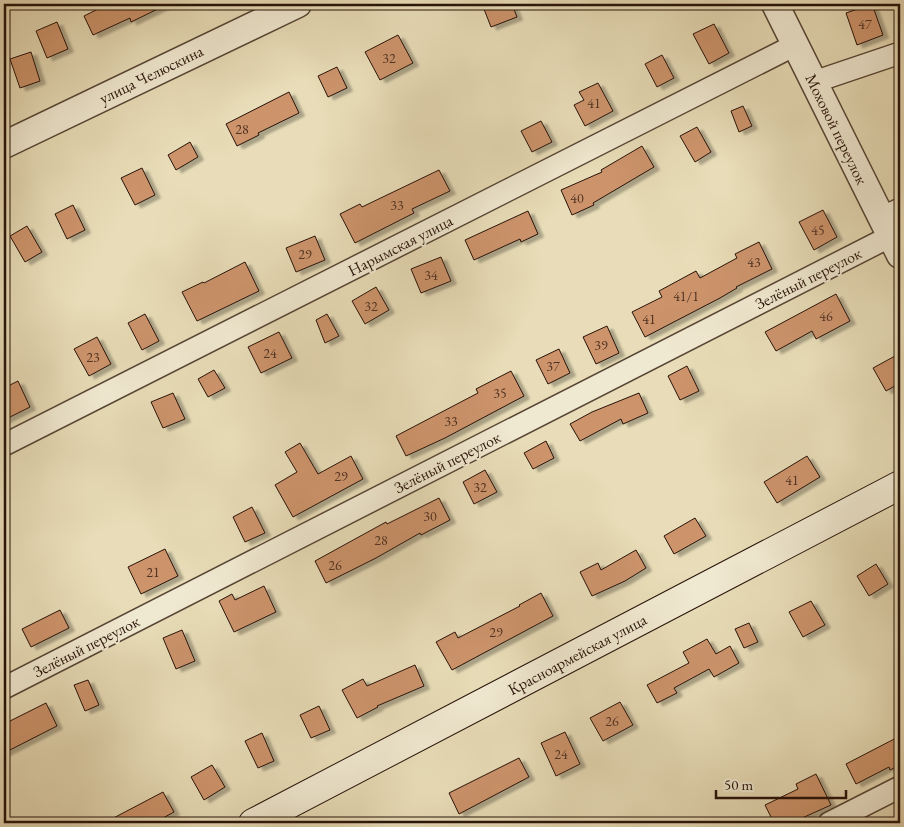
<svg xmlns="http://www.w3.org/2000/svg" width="904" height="827" font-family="'EB Garamond',serif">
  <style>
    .building { fill: #cd946c; stroke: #271209; filter: url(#shadow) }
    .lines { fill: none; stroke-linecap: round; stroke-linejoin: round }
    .minor-casing { stroke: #574535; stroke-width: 24 }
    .tertiary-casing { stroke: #574535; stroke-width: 29 }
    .secondary-casing { stroke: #271209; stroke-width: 30 }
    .minor { stroke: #f0e9d1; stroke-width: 21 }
    .tertiary { stroke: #f0e9d1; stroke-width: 26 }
    .secondary { stroke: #f0e9d1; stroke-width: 28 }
    .labels { text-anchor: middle; stroke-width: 4; stroke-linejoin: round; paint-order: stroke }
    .number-label { font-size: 14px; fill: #503222 }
    .street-label { font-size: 16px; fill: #271209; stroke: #f0e9d1 }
  </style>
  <defs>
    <filter id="shadow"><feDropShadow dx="5.5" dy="3" stdDeviation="1" flood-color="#0004"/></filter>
  </defs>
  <rect width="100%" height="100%" fill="#e8ddb8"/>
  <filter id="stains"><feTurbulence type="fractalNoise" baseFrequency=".004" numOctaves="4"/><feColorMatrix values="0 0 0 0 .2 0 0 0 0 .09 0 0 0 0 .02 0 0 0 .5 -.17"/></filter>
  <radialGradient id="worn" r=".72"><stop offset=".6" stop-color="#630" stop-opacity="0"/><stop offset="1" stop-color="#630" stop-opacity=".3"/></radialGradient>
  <!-- building -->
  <path class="building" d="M108 4H168L131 22 130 18 93 35 84 16Z
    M482 4H512L517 17 491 27Z
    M872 4 883 35 857 45 846 13Z
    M57 22 68 49 47 58 36 31Z
    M714 24 729 53 709 64 693 34Z
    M398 35 413 63 380 80 365 52Z
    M31 52 40 81 20 88 10 59Z
    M662 55 674 78 657 87 645 64Z
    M337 67 347 88 328 97 318 76Z
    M598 83 613 111 585 126 574 105 584 100 579 92Z
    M289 92 299 113 258 133 259 135 237 146 226 124Z
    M743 106 752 126 739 132 731 111Z
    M541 121 552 142 532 152 521 131Z
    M697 127 711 152 695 162 680 136Z
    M190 142 198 157 176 170 168 155Z
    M642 146 654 167 593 203 594 205 572 215 561 190 602 172 601 170Z
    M142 168 155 195 135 205 121 178Z
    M439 170 450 191 412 209 414 213 355 243 340 214 360 204 362 207Z
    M73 205 85 230 67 239 55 214Z
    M823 210 837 237 814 250 799 222Z
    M528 211 538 234 521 242 520 239 474 260 465 240Z
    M27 226 42 252 25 262 10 236Z
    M315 236 325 260 296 272 286 248Z
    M759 242 772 269 736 287 737 288 720 298 645 337 632 312 662 297 659 291 696 271 700 278 737 258 735 254Z
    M441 257 451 281 421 293 411 269Z
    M245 262 259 291 197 321 182 292 203 282 204 283Z
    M376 287 389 310 365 324 352 301Z
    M836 294 850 321 816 339 812 331 776 351 765 332Z
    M145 314 159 341 142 350 128 323Z
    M327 314 339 336 325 343 316 320Z
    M607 326 619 353 596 364 583 337Z
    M279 332 292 358 261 373 248 347Z
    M97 337 111 364 89 376 74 349Z
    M559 349 570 373 548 384 536 360Z
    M895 356 900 365V383L886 391 873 368Z
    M687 366 699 391 680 400 668 376Z
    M214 370 225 388 208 397 198 379Z
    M511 371 524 396 445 438 406 456 396 436 478 393 476 389Z
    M18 381 30 407 4 420V388Z
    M173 393 185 419 163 428 151 402Z
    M639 393 648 413 623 424 621 419 580 441 570 424 592 412Z
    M546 441 554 458 533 469 524 453Z
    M300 443 318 474 351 456 363 479 293 517 275 485 297 472 285 452Z
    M807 456 820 477 777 503 764 482Z
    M485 470 497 492 474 504 463 482Z
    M439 498 450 520 421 535 420 533 376 558 326 583 315 561 386 522 387 524Z
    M252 507 265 533 245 542 233 517Z
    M695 518 706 536 674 554 664 536Z
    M165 549 178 576 141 594 128 567Z
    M636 550 646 568 625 581 592 596 580 572 598 563 601 570Z
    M876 564 888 584 869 596 857 576Z
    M264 586 276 612 234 632 219 601 232 594 235 600Z
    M541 593 553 616 452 670 436 642 455 632 458 638 520 606 519 605Z
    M811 601 825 625 803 637 789 612Z
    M60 610 69 628 31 647 22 629Z
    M749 623 758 642 744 648 735 629Z
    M182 630 195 661 176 669 163 638Z
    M707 639 716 654 730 646 739 663 714 677 709 669 674 688 677 693 657 703 647 685 689 663 683 652Z
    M415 665 424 686 377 706 378 707 357 718 342 690 363 679 367 686Z
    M88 680 99 705 85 711 74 685Z
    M620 702 633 725 603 741 590 718Z
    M46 703 57 726 4 753V724Z
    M319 706 330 730 311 738 300 715Z
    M565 732 580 764 556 776 541 743Z
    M262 733 274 761 258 768 245 741Z
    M900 736V765L890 770 889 767 856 784 846 764Z
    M519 758 529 777 459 814 449 793Z
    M212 765 225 787 204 800 191 777Z
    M816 774 831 805 791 823H774L765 805 798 789 796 784Z
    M163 792 174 812 154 823H104Z"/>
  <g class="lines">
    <defs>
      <path id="minor" d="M814 82 900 53
        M881 218 900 209
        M4 445 795 45
        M4 688 891 236
        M829 823 900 787"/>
      <path id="tertiary" d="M775 4 900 255
        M4 145 298 4"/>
      <path id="secondary" d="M253 823 900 485"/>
    </defs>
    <!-- minor casing -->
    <use href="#minor" class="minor-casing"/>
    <!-- tertiary casing -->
    <use href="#tertiary" class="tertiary-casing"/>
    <!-- secondary casing -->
    <use href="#secondary" class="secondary-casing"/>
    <!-- minor -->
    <use href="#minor" class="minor"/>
    <!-- tertiary -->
    <use href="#tertiary" class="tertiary"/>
    <!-- secondary -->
    <use href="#secondary" class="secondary"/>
  </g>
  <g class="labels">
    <!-- number labels -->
    <g class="number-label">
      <text x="865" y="29">47</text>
      <text x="389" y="63">32</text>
      <text x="594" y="108">41</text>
      <text x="242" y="134">28</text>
      <text x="577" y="203">40</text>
      <text x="397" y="210">33</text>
      <text x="818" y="235">45</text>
      <text x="305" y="259">29</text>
      <text x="754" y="267">43</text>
      <text x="431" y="280">34</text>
      <text x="686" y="301">41/1</text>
      <text x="371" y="311">32</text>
      <text x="826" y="321">46</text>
      <text x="649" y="324">41</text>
      <text x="601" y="350">39</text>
      <text x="270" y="358">24</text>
      <text x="93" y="362">23</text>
      <text x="553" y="371">37</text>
      <text x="500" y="398">35</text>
      <text x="451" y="426">33</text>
      <text x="341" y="481">29</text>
      <text x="792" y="485">41</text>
      <text x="480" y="492">32</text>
      <text x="430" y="521">30</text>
      <text x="381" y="545">28</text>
      <text x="335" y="570">26</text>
      <text x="153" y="577">21</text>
      <text x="496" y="637">29</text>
      <text x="612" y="726">26</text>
      <text x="561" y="759">24</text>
    </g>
    <!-- street labels -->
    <g class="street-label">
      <text transform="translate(151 74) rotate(-26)" y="6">улица Челюскина</text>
      <text transform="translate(837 129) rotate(64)" y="6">Моховой переулок</text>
      <text transform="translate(400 245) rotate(-27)" y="6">Нарымская улица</text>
      <text transform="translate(808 278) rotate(-27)" y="6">Зелёный переулок</text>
      <text transform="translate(447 462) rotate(-27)" y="6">Зелёный переулок</text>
      <text transform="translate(86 646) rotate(-27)" y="6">Зелёный переулок</text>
      <text transform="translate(577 654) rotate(-28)" y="6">Красноармейская улица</text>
    </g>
  </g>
  <!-- margin -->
  <rect width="904" height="827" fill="none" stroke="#e8ddb8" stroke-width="20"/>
  <rect x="5" y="5" width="894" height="817" fill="none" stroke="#271209" stroke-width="2.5"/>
  <rect x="10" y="10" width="884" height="807" fill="none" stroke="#271209"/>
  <!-- scale -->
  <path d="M716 790v8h130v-8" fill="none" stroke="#271209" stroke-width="2.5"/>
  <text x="724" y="790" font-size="15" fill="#271209" stroke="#f0e9d1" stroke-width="4" paint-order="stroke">50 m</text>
  <rect width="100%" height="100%" filter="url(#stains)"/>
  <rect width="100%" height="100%" fill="url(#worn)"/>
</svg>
